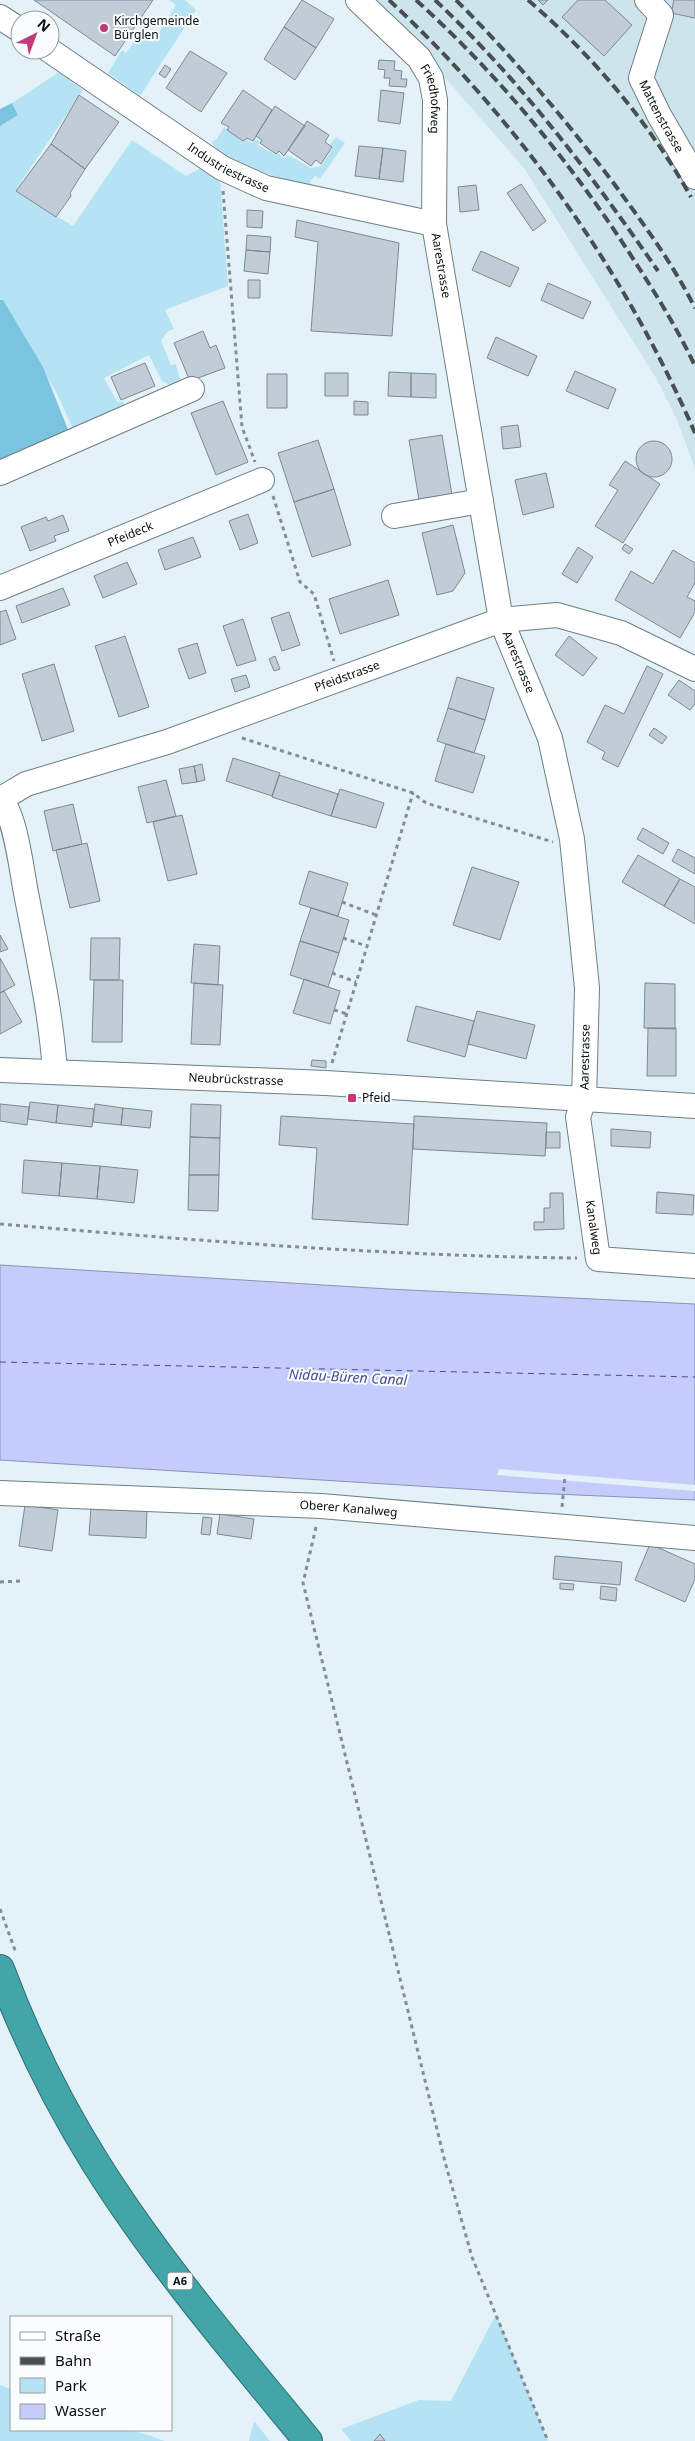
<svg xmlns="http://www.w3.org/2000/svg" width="695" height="2441" font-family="'Noto Sans',sans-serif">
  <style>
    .built { fill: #cde4ed }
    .green { fill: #b5e3f4 }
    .forest { fill: #7ac4df }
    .water { fill: #c3ccfb; stroke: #8b93b4 }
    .pier { fill: #e3f2f8 }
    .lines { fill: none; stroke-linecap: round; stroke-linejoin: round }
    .ferry { stroke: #454c92; stroke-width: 1; stroke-dasharray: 6 5; stroke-linecap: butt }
    .building { fill: #c2ccd6; stroke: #7f8892 }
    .minor-casing { stroke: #707e83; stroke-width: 26 }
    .highway-casing { stroke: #2e7072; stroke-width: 30 }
    .path { stroke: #838e92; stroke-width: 3; stroke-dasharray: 4 4; stroke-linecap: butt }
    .minor { stroke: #fff; stroke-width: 24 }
    .highway { stroke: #42a5a7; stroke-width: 28 }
    .rail { stroke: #474f52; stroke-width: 4; stroke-dasharray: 10 5; stroke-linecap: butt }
    .poi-dot { fill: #c23a77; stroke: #fafdfe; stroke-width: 2 }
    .labels { text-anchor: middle; stroke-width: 4; stroke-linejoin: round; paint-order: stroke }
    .shield { fill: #fafdfe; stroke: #515557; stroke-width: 1 }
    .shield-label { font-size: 11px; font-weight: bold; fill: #080d0f }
    .poi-label { font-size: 12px; fill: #080d0f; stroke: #fafdfe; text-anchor: start }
    .street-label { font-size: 12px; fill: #080d0f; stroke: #fafdfe }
    .water-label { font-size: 14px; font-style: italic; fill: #454c92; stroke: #fafdfe }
  </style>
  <rect width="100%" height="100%" fill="#e3f2f8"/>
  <!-- built -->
  <path class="built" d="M366 0H695V153L693 160 695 164V469L677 420 656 378 524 168 419 48Z"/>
  <!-- green -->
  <path class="green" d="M169 0H185L196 10 140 96 108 73 122 50 126 53 139 34 153 42 176 5Z
    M59 72 83 90 15 191 73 226 132 140 186 176 201 168 220 179 228 286 165 310 174 329 167 332 161 341 171 365 176 364 181 383 173 387 162 381 149 355 104 378 117 401 124 402V407L76 435 56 392 3 301 0 300V126L18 115 12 103Z
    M224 127 243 142 246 139 252 143 256 139 260 142 258 145 276 155 278 153 284 158 288 155 311 168 321 166 332 149 330 144 336 137 345 143 320 179 315 176 310 182 314 187C296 183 214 161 212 141L216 140Z
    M496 2314 548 2441H351L341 2429 419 2400 451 2401Z
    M0 2385 11 2389V2430H132L165 2441H0Z
    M254 2421 270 2441H249Z"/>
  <!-- forest -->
  <path class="forest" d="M12 103 18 115 0 126V109Z
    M0 300H3L43 367 73 442 0 473Z"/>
  <!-- water -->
  <path class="water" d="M0 1265 388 1289 695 1304V1500L530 1493 0 1460Z"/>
  <!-- pier -->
  <path class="pier" d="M499 1469 695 1485V1491L497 1475Z"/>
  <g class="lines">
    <!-- ferry -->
    <path class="ferry" d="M0 1362 695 1377"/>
  </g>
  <!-- building -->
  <path class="building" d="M34 0H153L115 56Z
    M302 0 334 19 316 48 284 27Z
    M538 0H548L543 5Z
    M578 0H605L632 25 604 56 562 17Z
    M674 0H695V18L671 13Z
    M284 27 316 48 295 80 264 59Z
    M190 51 227 73 201 112 166 88Z
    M379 60 395 61 394 70 402 71 401 79H407L406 87 389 86 390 78H384L385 70 378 69Z
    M165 65 171 69 165 78 159 74Z
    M243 90 272 110 253 141 247 138 243 141 227 130 229 127 221 123Z
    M381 90 404 93 400 124 378 121Z
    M79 95 119 122 85 169 51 144Z
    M275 106 305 126 284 156 279 151 276 154 260 143 262 140 256 136Z
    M307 121 329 135 325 142 332 147 321 164 316 160 311 166 288 150Z
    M51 144 85 169 70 193 71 196 56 217 16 191Z
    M359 146 383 148 379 179 355 176Z
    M383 148 406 151 403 182 379 179Z
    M521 184 546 221 533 231 507 193Z
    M476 185 479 210 460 212 458 187Z
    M247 210 263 211 262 228 247 227Z
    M297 220 399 243 392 336 311 331 318 242 295 237Z
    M247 235 271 237 270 252 246 250Z
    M246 250 270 252 268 274 244 271Z
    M481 251 519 268 510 287 472 270Z
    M248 280H260V298H248Z
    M548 283 591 302 583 319 541 300Z
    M203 331 210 348 216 345 225 368 190 381 174 343Z
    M496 337 537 356 528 376 487 358Z
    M145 363 155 386 121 400 111 377Z
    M575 371 616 389 608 409 566 391Z
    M389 372 411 373V397L388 396Z
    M325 373H348V396H325Z
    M411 373 436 374V398L411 397Z
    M267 374H287V408H267Z
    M223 401 248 462 216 475 191 413Z
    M354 401 368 402V415H354Z
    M518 425 521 447 503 449 501 427Z
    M442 435 452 495 419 500 409 440Z
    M318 440 334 489 294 502 278 453Z
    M636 459a18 18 0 1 1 36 0a18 18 0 1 1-36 0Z
    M625 461 660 484 623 543 595 526 618 490 609 485Z
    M546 473 554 507 523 515 515 480Z
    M334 489 351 545 312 557 294 502Z
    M248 514 258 543 240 550 229 521Z
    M63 515 69 531 54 536 56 541 30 551 21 527 46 517 48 521Z
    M453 525 465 573 453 591 437 595 422 533Z
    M193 537 201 557 165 570 158 550Z
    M625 544 633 549 629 554 622 549Z
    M578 547 593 557 577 583 562 574Z
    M673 550 695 563V583L687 597 695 601V612L680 638 615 600 631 571 653 584Z
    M127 562 137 584 103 598 94 576Z
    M388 580 399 615 340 634 329 599Z
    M63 588 70 605 22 623 16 606Z
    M6 610 16 639 0 645V612Z
    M289 612 300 645 282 651 271 618Z
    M243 619 256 660 237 666 223 626Z
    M125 636 149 707 119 717 95 646Z
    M569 636 597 658 583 676 555 655Z
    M197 643 206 673 189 679 178 649Z
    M275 656 280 669 274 671 269 659Z
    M54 664 74 731 42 741 22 674Z
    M647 666 663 674 618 767 602 759 605 752 587 742 605 705 624 714Z
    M246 675 250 687 235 692 231 679Z
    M457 677 494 688 485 720 448 708Z
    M679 680 695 691V704L690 710 668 695Z
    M448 708 485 720 474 753 437 741Z
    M654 728 667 737 662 744 649 735Z
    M446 744 485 756 473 793 435 781Z
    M233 758 280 773 272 796 226 781Z
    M202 764 205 780 197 782 194 766Z
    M194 766 197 782 182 784 179 769Z
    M279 775 338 794 331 816 272 797Z
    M166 780 176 816 147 823 138 787Z
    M340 789 384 803 376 828 331 816Z
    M73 804 82 844 53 851 44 811Z
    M182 815 197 874 168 881 153 822Z
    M643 828 669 843 663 854 637 839Z
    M87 843 100 901 70 908 56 850Z
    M678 849 695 858V874L672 861Z
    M638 855 680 879 664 906 622 882Z
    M472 867 519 882 500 940 453 925Z
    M309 871 348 883 338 916 299 904Z
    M680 879 695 887V924L664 906Z
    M311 908 349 920 339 953 300 941Z
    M0 935 8 949 0 952Z
    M91 938H120L119 980H90Z
    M300 941 339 953 328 987 290 975Z
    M194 944 220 946 218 985 191 983Z
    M0 958 15 985 0 993Z
    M304 979 340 991 330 1024 293 1013Z
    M94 980H123L122 1042H92Z
    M194 983 223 985 220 1045 191 1044Z
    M645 983 675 984V1029L644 1028Z
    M4 991 22 1022 0 1034V993Z
    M416 1006 474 1021 465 1057 407 1041Z
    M477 1011 535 1025 526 1059 468 1044Z
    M648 1028H676V1076H647Z
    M312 1060 326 1061V1068L311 1066Z
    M30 1102 58 1105 56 1123 28 1119Z
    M0 1104 29 1107 27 1125 0 1121Z
    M95 1104 123 1108 121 1125 93 1122Z
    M191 1104 221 1105 220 1138 190 1137Z
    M58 1105 94 1109 92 1127 56 1123Z
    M123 1108 152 1111 150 1128 121 1125Z
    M281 1116 414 1124 408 1225 312 1219 317 1148 279 1145Z
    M414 1116 547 1123 545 1156 413 1149Z
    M611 1129 651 1132 650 1148 611 1146Z
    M546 1132H560V1148H546Z
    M190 1137 220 1138 219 1175H189Z
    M24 1160 62 1163 59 1196 22 1193Z
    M62 1163 100 1166 97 1199 59 1196Z
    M100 1166 138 1170 134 1203 97 1199Z
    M189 1175H219L218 1211 188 1210Z
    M657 1192 694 1195 693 1215 656 1213Z
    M550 1193H563L564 1229 534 1230V1222H544V1208H550Z
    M25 1505 58 1510 52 1551 19 1546Z
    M91 1507 147 1510 146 1538 89 1535Z
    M220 1514 254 1519 251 1539 217 1534Z
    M203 1517 212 1518 210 1535 201 1534Z
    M650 1544 695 1564V1579L685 1602 635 1580Z
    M555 1556 622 1562 620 1585 553 1579Z
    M560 1583 574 1584 573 1590 560 1589Z
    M601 1586 617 1588 616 1601 600 1599Z
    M380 2434 385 2441H374Z"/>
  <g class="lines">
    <defs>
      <g id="minor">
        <path id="s1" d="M358 0 419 58 431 78 435 100 434 224 501 620 550 738 572 839 587 988 584 1100 578 1117 598 1259 695 1266"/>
        <path id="s2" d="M647 0 661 15 641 78 659 115 695 177"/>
        <path d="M0 17 20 30"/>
        <path id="s3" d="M49 50 222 168 266 188 434 224"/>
        <path d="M0 473 192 389"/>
        <path d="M394 516 481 501"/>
        <path id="s4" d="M0 588 262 480"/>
        <path d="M0 799C16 814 22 875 27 898 38 956 51 1013 55 1072"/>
        <path id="s5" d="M1 799 26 784 167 742 501 620 557 615 621 633 695 669"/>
        <path id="s6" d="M0 1070 326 1083 695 1106"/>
        <path id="s7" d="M0 1493 321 1506 695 1538"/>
      </g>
      <path id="highway" d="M0 1969C25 2036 57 2101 95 2162 157 2261 234 2351 308 2441"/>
    </defs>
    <!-- minor casing -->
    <use href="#minor" class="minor-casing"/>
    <!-- highway casing -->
    <use href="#highway" class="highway-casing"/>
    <!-- path -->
    <path class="path" d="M223 191 242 427 255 462
      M273 496 300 582 314 594 334 661
      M242 738 413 793 426 803 553 842
      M342 902 376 915
      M343 938 367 946
      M332 973 356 982
      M334 1010 347 1014
      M332 1063 413 793
      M0 1224C192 1240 384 1256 577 1258
      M562 1507 565 1476
      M316 1527 303 1583 445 2162 472 2257 548 2441
      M0 1582 20 1581
      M0 1909 16 1953"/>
    <!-- minor -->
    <use href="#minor" class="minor"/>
    <!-- highway -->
    <use href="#highway" class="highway"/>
    <!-- rail -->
    <path class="rail" d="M389 0C519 121 624 270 695 433
      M416 0C502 78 577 170 639 268 659 299 679 332 695 366
      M435 0C521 81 591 174 658 271
      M456 0C513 57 563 117 612 181 642 222 672 262 695 308
      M528 0C594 57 648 121 691 197"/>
  </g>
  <!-- markers -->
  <g class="poi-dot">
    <circle cx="104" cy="28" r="5"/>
    <rect x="347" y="1093" width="10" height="10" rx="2.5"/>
  </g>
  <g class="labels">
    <!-- shield labels -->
    <rect class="shield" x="167.5" y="2272.5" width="25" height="17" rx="4"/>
    <g class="shield-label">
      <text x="180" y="2285">A6</text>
    </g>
    <!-- poi labels -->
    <g class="poi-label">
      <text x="114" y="25">Kirchgemeinde<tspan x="114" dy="14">Bürglen</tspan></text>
      <text x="362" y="1102">Pfeid</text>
    </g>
    <!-- street labels -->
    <g class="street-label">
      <text dy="4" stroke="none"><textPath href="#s1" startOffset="128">Friedhofweg</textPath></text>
      <text dy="4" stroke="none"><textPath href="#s2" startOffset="130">Mattenstrasse</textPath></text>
      <text dy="4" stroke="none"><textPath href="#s3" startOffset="215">Industriestrasse</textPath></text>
      <text dy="4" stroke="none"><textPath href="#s1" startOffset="296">Aarestrasse</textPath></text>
      <text dy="4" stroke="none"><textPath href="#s4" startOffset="141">Pfeideck</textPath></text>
      <text dy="4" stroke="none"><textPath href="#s1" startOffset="701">Aarestrasse</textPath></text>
      <text dy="4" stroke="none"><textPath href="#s5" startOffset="368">Pfeidstrasse</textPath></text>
      <text transform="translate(585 1057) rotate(-89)" y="4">Aarestrasse</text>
      <text dy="4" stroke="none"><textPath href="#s6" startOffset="236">Neubrückstrasse</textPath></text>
      <text dy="4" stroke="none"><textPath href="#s1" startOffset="1278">Kanalweg</textPath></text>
      <text dy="4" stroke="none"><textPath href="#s7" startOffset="349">Oberer Kanalweg</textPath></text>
    </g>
    <!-- water labels -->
    <g class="water-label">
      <text transform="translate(348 1377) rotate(3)" y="5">Nidau-Büren Canal</text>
    </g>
  </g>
  <!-- legend -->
  <rect x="10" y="2316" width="162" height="115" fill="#fafdfe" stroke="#999d9e"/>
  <rect x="20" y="2332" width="25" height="8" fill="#ffffff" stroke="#999d9e"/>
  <text x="55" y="2341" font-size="15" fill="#080d0f">Straße</text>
  <rect x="20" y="2357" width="25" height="8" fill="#474f52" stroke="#999d9e"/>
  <text x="55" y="2366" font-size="15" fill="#080d0f">Bahn</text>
  <rect x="20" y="2378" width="25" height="15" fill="#b5e3f4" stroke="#999d9e"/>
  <text x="55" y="2391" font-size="15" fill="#080d0f">Park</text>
  <rect x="20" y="2404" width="25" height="15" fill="#c3ccfb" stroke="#999d9e"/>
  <text x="55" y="2416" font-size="15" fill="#080d0f">Wasser</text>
  <!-- north arrow -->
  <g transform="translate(35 35) rotate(42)"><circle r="24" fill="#fafdfe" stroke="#999d9e"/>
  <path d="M0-4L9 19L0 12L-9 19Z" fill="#c23a77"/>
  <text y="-8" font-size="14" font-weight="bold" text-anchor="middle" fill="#080d0f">N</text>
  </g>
</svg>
